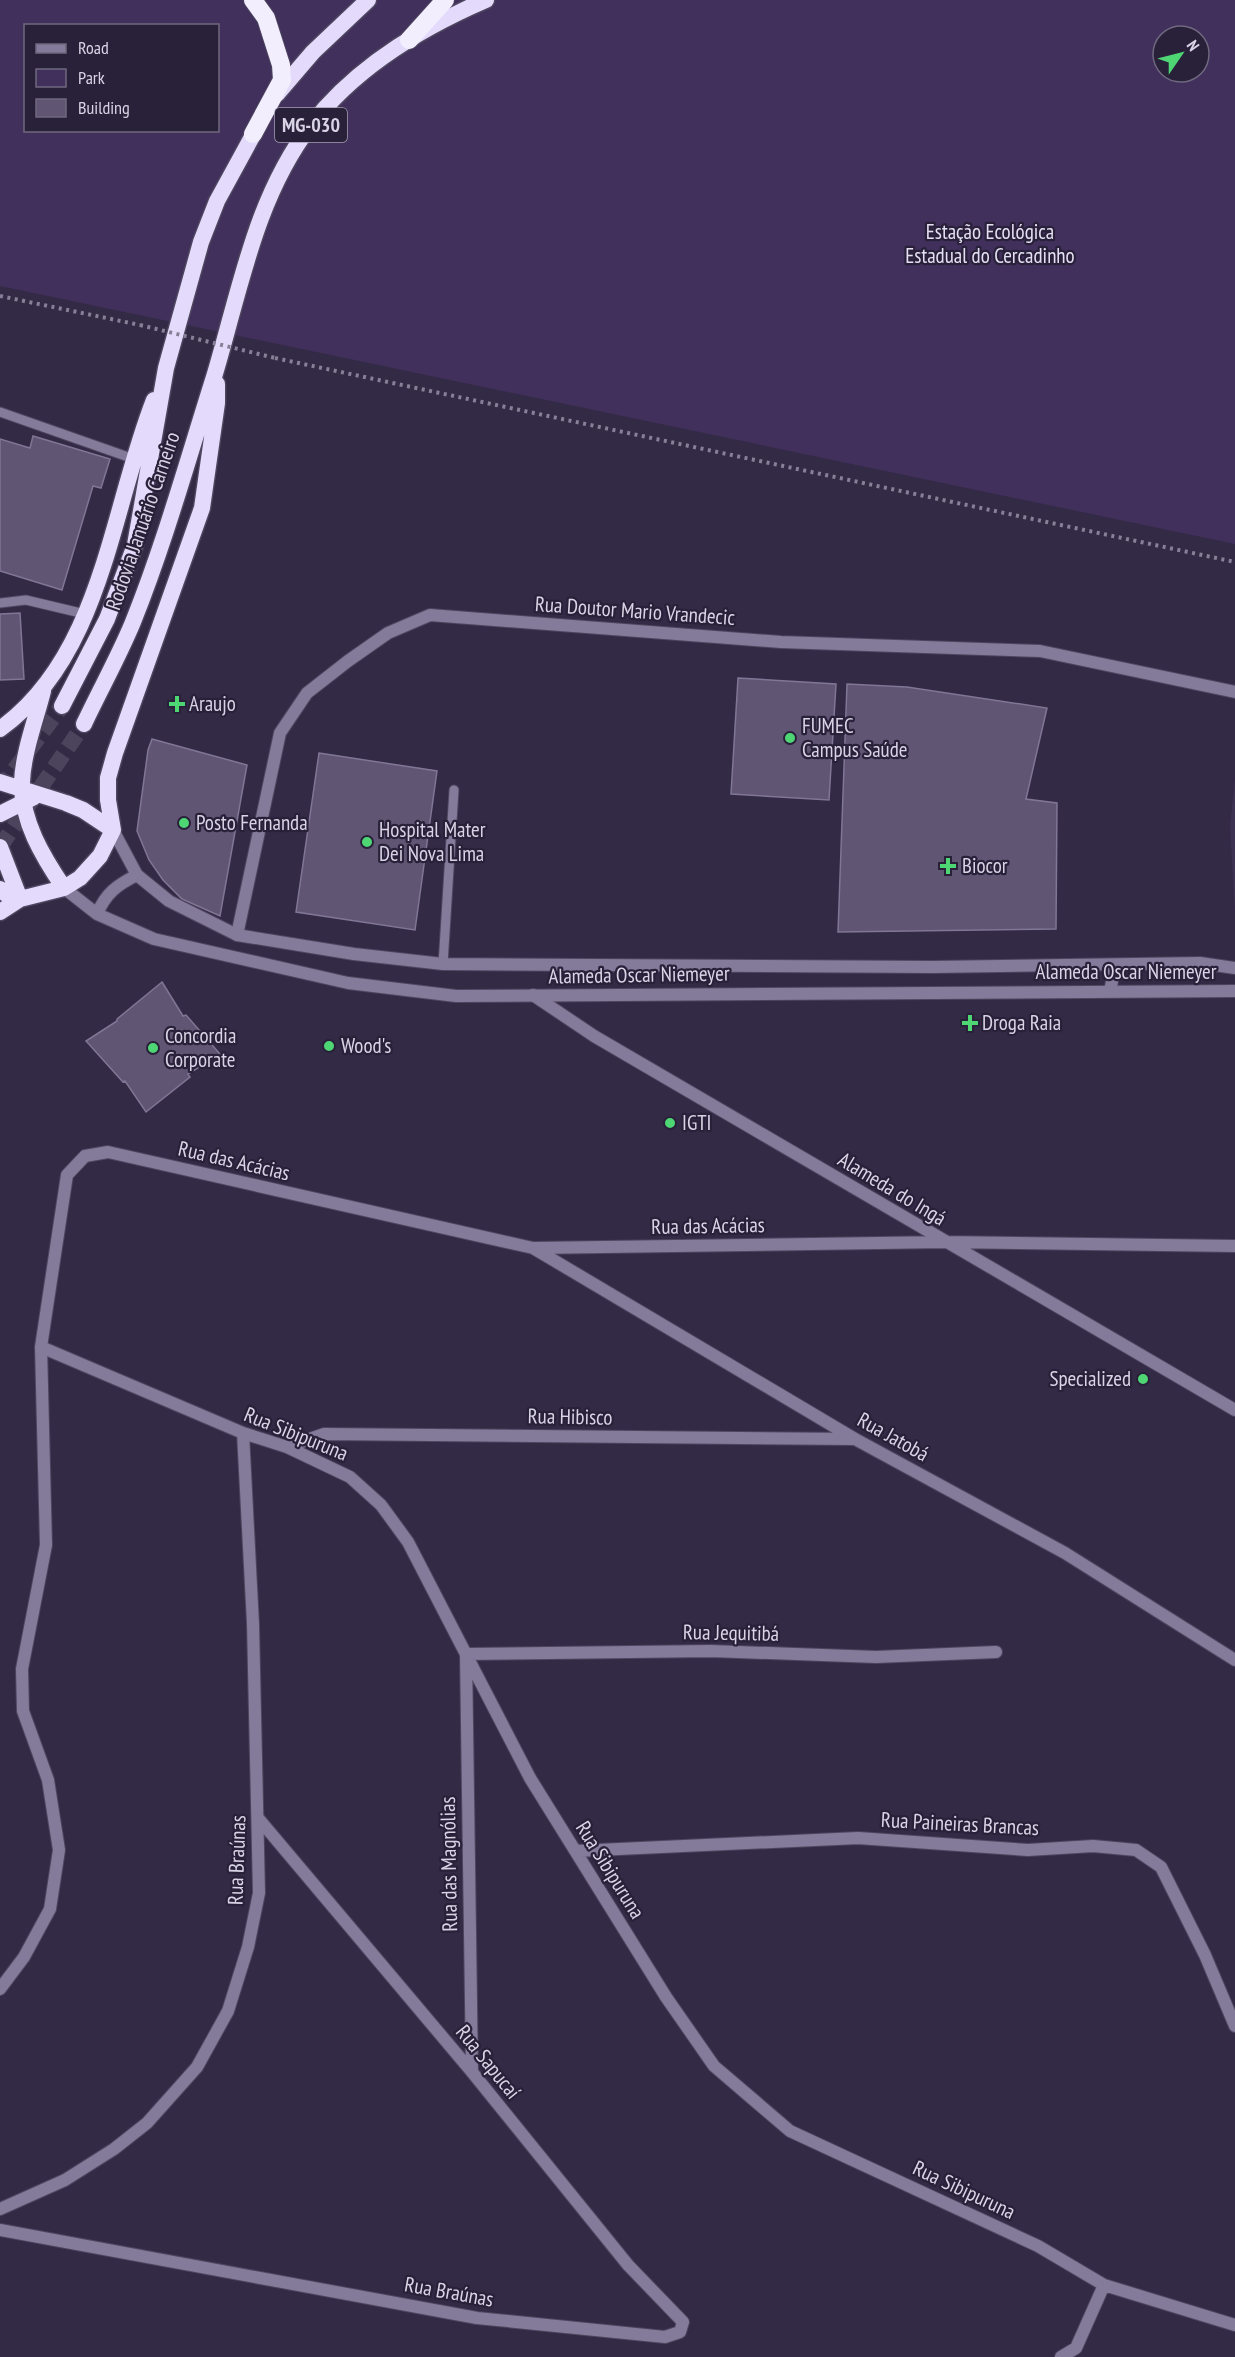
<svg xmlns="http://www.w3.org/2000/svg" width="1235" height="2357" font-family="'PT Sans Narrow',sans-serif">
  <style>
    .built { fill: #3e3253 }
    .green { fill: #41305c; fill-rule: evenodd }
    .building { fill: #605674; stroke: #807695; stroke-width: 1.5 }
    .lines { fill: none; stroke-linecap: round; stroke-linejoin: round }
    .trunk-tunnel { stroke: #4c445d; stroke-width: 16; stroke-dasharray: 16 8; stroke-linecap: butt }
    .service-casing { stroke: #4e455f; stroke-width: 11 }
    .minor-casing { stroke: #4e455f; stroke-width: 14 }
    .tertiary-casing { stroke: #4e455f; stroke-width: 14 }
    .trunk-casing { stroke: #4e455f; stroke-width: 19 }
    .motorway-casing { stroke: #4e455f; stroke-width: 20 }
    .path { stroke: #878096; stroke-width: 4; stroke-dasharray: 3 4.5; stroke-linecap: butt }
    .service { stroke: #847a99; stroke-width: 9 }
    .minor { stroke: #847a99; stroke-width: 12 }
    .tertiary { stroke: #847a99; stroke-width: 12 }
    .trunk { stroke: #e4dafc; stroke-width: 16 }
    .motorway { stroke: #f2eefd; stroke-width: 18 }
    .path-bridge { stroke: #878096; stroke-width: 4; stroke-dasharray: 3 4.5; stroke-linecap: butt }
    .poi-dot { fill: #4ed675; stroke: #29203a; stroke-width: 2 }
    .labels { text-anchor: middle; stroke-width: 4.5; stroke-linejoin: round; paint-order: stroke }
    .shield { fill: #29203a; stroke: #a49eb2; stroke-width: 1.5 }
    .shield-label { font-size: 20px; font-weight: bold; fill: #d9d4e5 }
    .park-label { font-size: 21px; fill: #e5dff3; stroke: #29203a }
    .street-label { font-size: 21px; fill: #d9d4e5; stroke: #29203a }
    .poi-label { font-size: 21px; fill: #d9d4e5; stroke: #29203a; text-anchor: start }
  </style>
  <rect width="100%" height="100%" fill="#332a45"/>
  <!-- built -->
  <path class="built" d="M1235 779V913L1230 826Z"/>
  <!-- green -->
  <path class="green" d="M0 0H1235V544L0 286ZM26 26H218V130H26ZM1163 36H1199V72H1163Z"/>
  <!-- building -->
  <path class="building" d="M33 436 110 459 101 488 93 486 62 590 0 571V439L30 448Z
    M20 613 24 679 0 680V614Z
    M738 678 836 684 829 800 731 794Z
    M847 684 907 687 1047 708 1026 799 1057 803 1056 929 838 932Z
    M152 739 247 765 220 916 182 899 163 880 149 860 137 831 148 750Z
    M319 753 437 771 415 930 296 912Z
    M162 982 183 1016 186 1015 220 1054 188 1074 190 1077 146 1112 125 1081 123 1082 86 1041 117 1021V1019Z"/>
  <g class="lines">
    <!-- trunk-tunnel -->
    <path class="trunk-tunnel" d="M0 789 62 706
      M0 847 84 724"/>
    <defs>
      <path id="service" d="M0 412 134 459
        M0 603 26 600 85 614
        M443 964 454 790"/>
      <path id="minor" d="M237 935 280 733 307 693 348 661 388 633 430 615 781 642 1040 651 1235 692
        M533 995 594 1036 1235 1410
        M533 1248 855 1439 1065 1553 1235 1660
        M41 1347 243 1433 287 1447 350 1477 381 1505 408 1542 530 1778 666 1997 714 2066 790 2131 1038 2246 1104 2285 1235 2325
        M287 1447 324 1434 854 1439
        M576 1851 858 1838 1028 1850 1093 1846 1136 1850 1161 1867 1205 1955 1235 2026
        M0 1989 24 1957 50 1909 59 1850 48 1780 23 1711 22 1669 46 1545 41 1347 67 1175 85 1156 108 1152 533 1248 944 1242 1235 1246
        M472 2072 466 1654 711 1651 876 1657 996 1652
        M0 2209 65 2180 114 2149 147 2123 197 2067 228 2011 248 1947 259 1893 253 1624 243 1433
        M0 2230 477 2318 665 2337 680 2332 683 2322 628 2265 472 2072 258 1818
        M1061 2357 1076 2348 1104 2285"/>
      <path id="tertiary" d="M113 830 137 875 169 901 237 935 354 954 443 964 933 967 1200 963 1235 968
        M64 888 97 914 154 939 348 983 456 996 1235 991
        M97 914C106 893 117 885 137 875
        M1110 992 1115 965"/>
      <path id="trunk" d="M277 94 313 52 368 0
        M43 691C36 719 23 753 22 782 21 821 43 857 64 888
        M62 706 107 619 135 545 166 368 201 242 217 201 259 124
        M84 724C100 690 119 656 133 622 165 542 188 459 214 377 240 291 255 198 311 125 355 68 421 28 486 0
        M0 729C102 656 111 509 154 400
        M0 782 66 803 83 810 113 830
        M0 814 34 797
        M0 847 20 899
        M0 889 6 894 20 899
        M0 912 20 899 64 888 80 878 100 856 113 830 108 800V778L115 753 202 508 217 403V384"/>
      <path id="motorway" d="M253 0 266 18 281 65 282 80 253 134
        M409 40 445 0"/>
    </defs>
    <!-- service casing -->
    <use href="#service" class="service-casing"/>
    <!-- minor casing -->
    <use href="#minor" class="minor-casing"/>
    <!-- tertiary casing -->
    <use href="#tertiary" class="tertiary-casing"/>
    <!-- trunk casing -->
    <use href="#trunk" class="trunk-casing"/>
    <!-- motorway casing -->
    <use href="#motorway" class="motorway-casing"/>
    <!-- path -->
    <path class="path" d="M0 296 140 325
      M275 358 1235 562"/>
    <!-- service -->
    <use href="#service" class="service"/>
    <!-- minor -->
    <use href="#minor" class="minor"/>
    <!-- tertiary -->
    <use href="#tertiary" class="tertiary"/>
    <!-- trunk -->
    <use href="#trunk" class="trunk"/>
    <!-- motorway -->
    <use href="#motorway" class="motorway"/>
    <!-- path-bridge -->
    <path class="path-bridge" d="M140 325 275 358"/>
  </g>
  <!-- markers -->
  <g class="poi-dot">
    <path d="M174 695h6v6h6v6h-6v6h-6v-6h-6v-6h6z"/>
    <circle cx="790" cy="738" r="6"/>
    <circle cx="184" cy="823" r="6"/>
    <circle cx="367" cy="842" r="6"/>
    <path d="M945 857h6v6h6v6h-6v6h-6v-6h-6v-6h6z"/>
    <path d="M967 1014h6v6h6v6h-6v6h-6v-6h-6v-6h6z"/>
    <circle cx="329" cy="1046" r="6"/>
    <circle cx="153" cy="1048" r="6"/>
    <circle cx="670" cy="1123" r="6"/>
    <circle cx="1143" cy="1379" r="6"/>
  </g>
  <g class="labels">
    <!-- shield labels -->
    <rect class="shield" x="275" y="108" width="72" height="34" rx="4.5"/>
    <g class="shield-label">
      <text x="311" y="132">MG-030</text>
    </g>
    <!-- park labels -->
    <g class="park-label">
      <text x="990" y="239">Estação Ecológica<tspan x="990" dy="24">Estadual do Cercadinho</tspan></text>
    </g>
    <!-- street labels -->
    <g class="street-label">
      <text transform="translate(143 521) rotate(-71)" y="7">Rodovia Januário Carneiro</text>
      <text transform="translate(635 611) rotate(4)" y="7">Rua Doutor Mario Vrandecic</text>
      <text x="1126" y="979">Alameda Oscar Niemeyer</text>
      <text transform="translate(639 975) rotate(-1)" y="7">Alameda Oscar Niemeyer</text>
      <text transform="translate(234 1161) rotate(13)" y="7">Rua das Acácias</text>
      <text transform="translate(892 1189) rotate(31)" y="7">Alameda do Ingá</text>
      <text transform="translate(708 1226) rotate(-1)" y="7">Rua das Acácias</text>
      <text transform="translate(570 1417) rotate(1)" y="7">Rua Hibisco</text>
      <text transform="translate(296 1434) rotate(22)" y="7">Rua Sibipuruna</text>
      <text transform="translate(893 1437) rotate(29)" y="7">Rua Jatobá</text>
      <text transform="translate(731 1633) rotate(1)" y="7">Rua Jequitibá</text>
      <text transform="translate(960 1824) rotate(3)" y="7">Rua Paineiras Brancas</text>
      <text transform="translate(237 1860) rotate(-88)" y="7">Rua Braúnas</text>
      <text transform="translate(449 1864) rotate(-91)" y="7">Rua das Magnólias</text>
      <text transform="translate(610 1870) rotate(58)" y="7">Rua Sibipuruna</text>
      <text transform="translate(488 2062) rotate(51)" y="7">Rua Sapucaí</text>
      <text transform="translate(964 2190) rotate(25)" y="7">Rua Sibipuruna</text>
      <text transform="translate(449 2292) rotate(10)" y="7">Rua Braúnas</text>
    </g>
    <!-- poi labels -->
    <g class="poi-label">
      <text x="189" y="711">Araujo</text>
      <text x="802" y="733">FUMEC<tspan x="802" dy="24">Campus Saúde</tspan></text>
      <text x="196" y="830">Posto Fernanda</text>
      <text x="379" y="837">Hospital Mater<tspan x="379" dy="24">Dei Nova Lima</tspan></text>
      <text x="962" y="873">Biocor</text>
      <text x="982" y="1030">Droga Raia</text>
      <text x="165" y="1043">Concordia<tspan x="165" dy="24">Corporate</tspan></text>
      <text x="341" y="1053">Wood's</text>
      <text x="682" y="1130">IGTI</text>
      <text x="1131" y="1386" text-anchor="end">Specialized</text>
    </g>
  </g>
  <!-- legend -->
  <rect x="24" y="24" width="195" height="108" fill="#29203a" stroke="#6f687e" stroke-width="1.5"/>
  <rect x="36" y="44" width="30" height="9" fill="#847a99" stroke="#6f687e" stroke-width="1.5"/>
  <text x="78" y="54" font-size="18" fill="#d9d4e5">Road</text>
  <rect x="36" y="69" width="30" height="18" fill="#41305c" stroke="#6f687e" stroke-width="1.5"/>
  <text x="78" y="84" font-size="18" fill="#d9d4e5">Park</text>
  <rect x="36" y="99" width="30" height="18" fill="#605674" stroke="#6f687e" stroke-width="1.5"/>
  <text x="78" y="114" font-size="18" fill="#d9d4e5">Building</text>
  <!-- north arrow -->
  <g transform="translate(1181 54) rotate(55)"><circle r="28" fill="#29203a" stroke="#6f687e" stroke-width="1.5"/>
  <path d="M0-4.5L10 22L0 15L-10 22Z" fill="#4ed675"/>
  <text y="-9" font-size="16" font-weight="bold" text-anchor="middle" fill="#d9d4e5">N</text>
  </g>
</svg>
